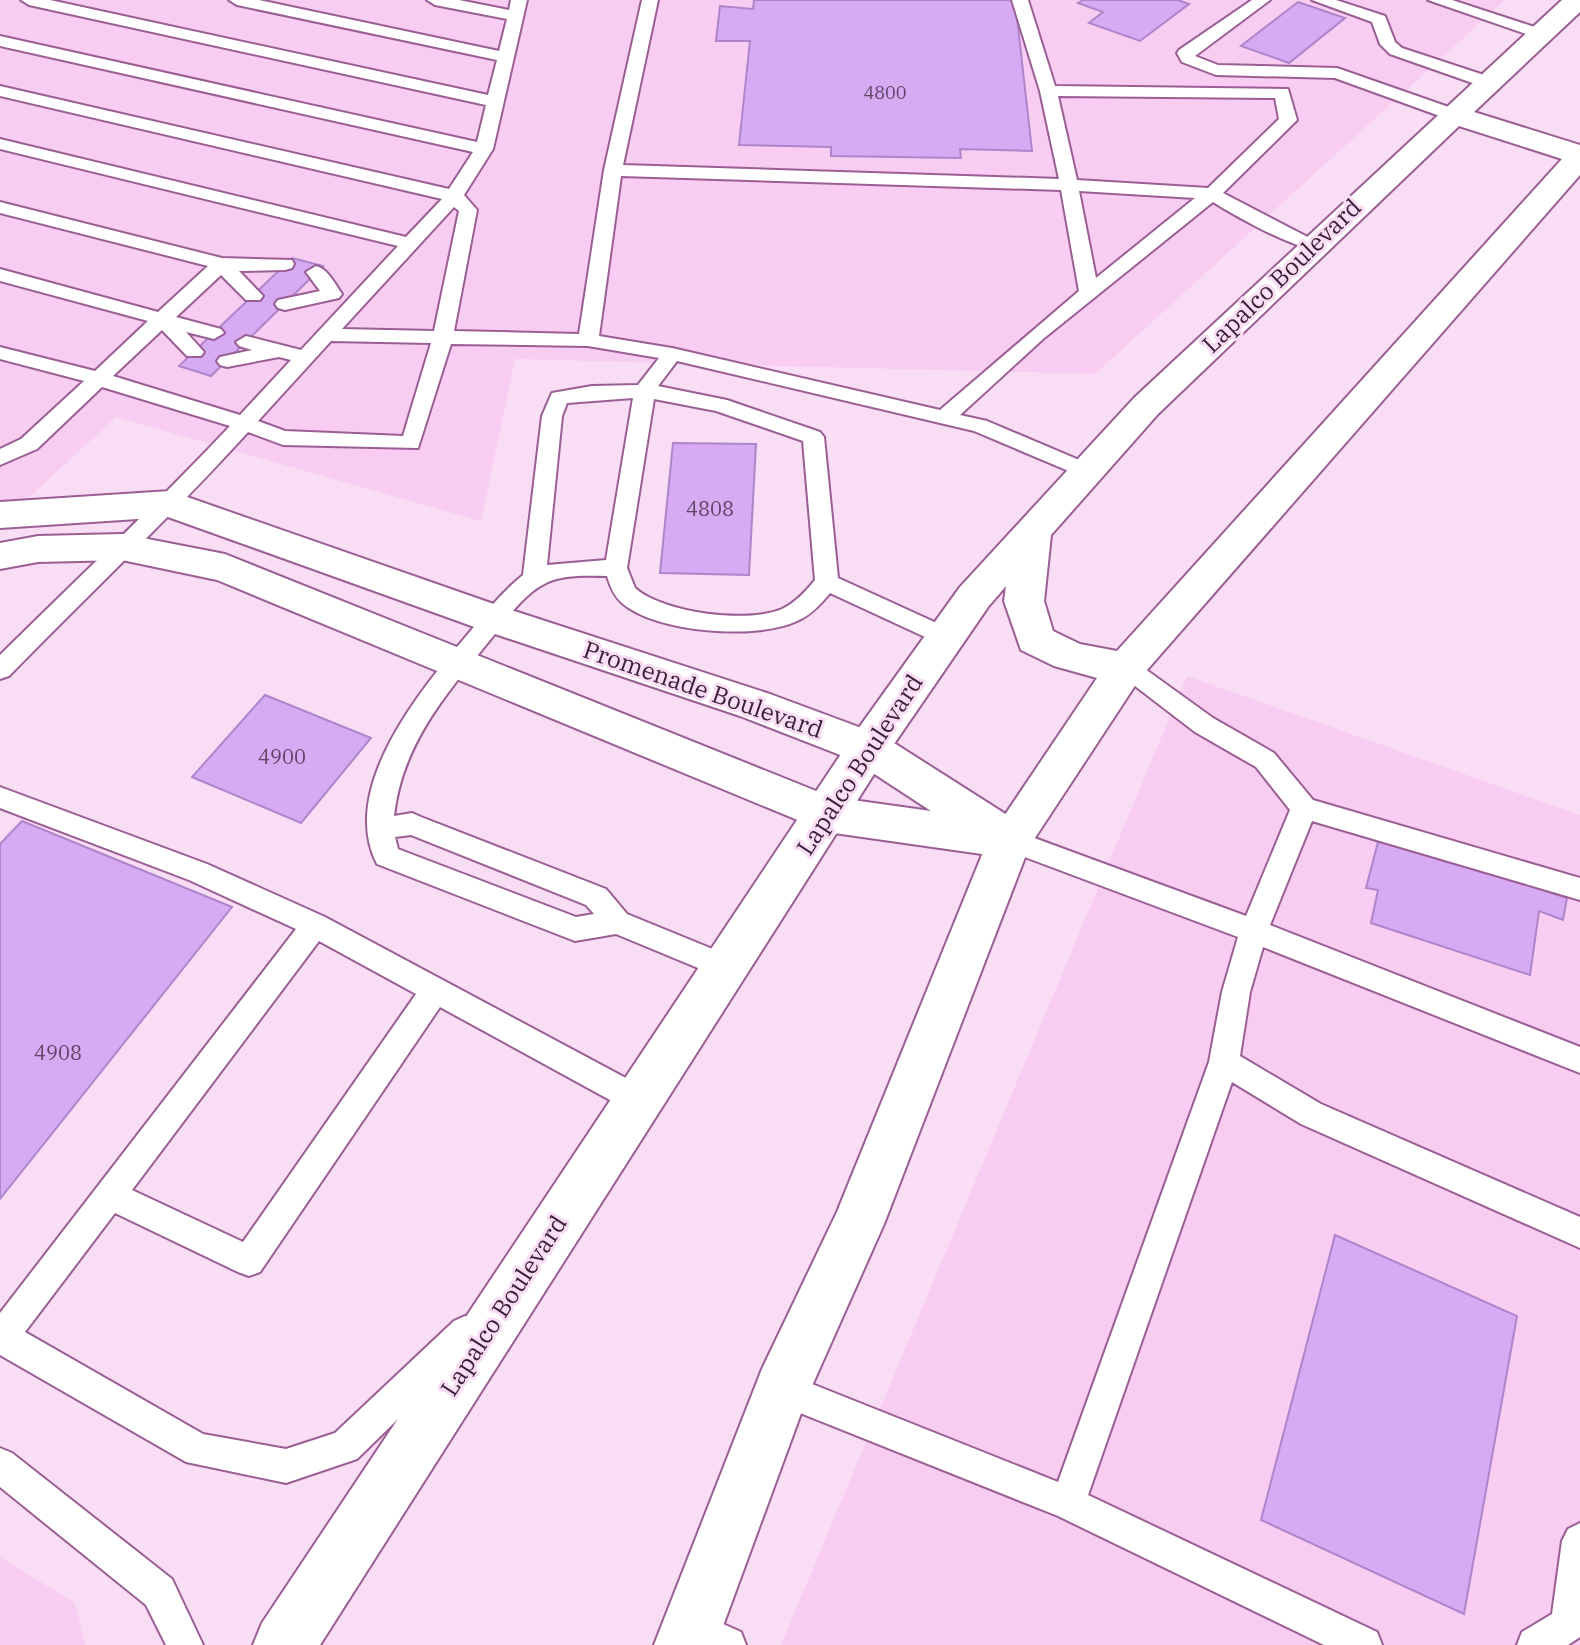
<svg xmlns="http://www.w3.org/2000/svg" width="1580" height="1645" font-family="'IBM Plex Serif',serif">
  <style>
    .built { fill: #f9ccf2 }
    .building { fill: #d6abf3; stroke: #ae85ca; stroke-width: 2 }
    .lines { fill: none; stroke-linecap: round; stroke-linejoin: round }
    .service-casing { stroke: #9b5e94; stroke-width: 4 }
    .minor-casing { stroke: #9b5e94; stroke-width: 4 }
    .primary-casing { stroke: #9b5e94; stroke-width: 4 }
    .service { fill: #fff; fill-rule: evenodd }
    .minor { fill: #fff; fill-rule: evenodd }
    .primary { fill: #fff; fill-rule: evenodd }
    .labels { text-anchor: middle; stroke-width: 6; stroke-linejoin: round; paint-order: stroke }
    .far-number-label { font-size: 18px; fill: #604265 }
    .number-label { font-size: 20px; fill: #604265 }
    .street-label { font-size: 24px; fill: #391f36; stroke: #f9ddf4 }
  </style>
  <rect width="100%" height="100%" fill="#f9ddf4"/>
  <!-- built -->
  <path class="built" d="M0 0H1505L1095 374 515 359 481 521 116 417 0 524Z
    M1187 676 1580 815V1645H781Z
    M0 1557 75 1603 85 1645H0Z"/>
  <!-- building -->
  <path class="building" d="M754 0H1015L1032 151 960 149 961 158 831 156V147L739 145 750 41H716L720 6 753 9Z
    M1083 0H1178L1189 4 1140 41 1089 23 1103 12 1078 3Z
    M1298 2 1345 18 1289 63 1241 46Z
    M292 258 323 266 211 376 179 366Z
    M673 443 756 444 749 575 660 573Z
    M265 695 371 738 301 823 192 777Z
    M22 821 232 907 0 1199V844Z
    M1379 838 1567 898 1563 920 1539 911 1530 975 1371 923 1378 890 1366 888Z
    M1335 1235 1517 1316 1464 1614 1261 1520Z"/>
  <g class="lines">
    <defs>
      <path id="service" d="M21 0H50L488 95 497 60 237 5 229 0H259L499 51 507 19 435 5 427 0H459L509 10 511 0H527L493 149 464 195 477 210 454 331 579 334 604 170 642 0H658L623 165 1059 179 1040 91 1012 0H1028L1055 86 1288 89 1297 120 1223 193 1323 245 1321 249C1302 254 1232 214 1213 202L1043 339 960 415 987 421 1098 468 1101 473 1098 478 1090 480 974 431 677 361 658 386 727 400 820 432 824 437 838 578 954 631 958 637 954 643 946 646 938 643 830 593C821 604 811 615 797 621 757 640 656 633 622 603 614 596 610 586 607 576 588 576 564 574 546 583 523 594 506 620 490 640 446 694 402 744 394 816L412 813 421 817 606 889 627 914 737 959 741 968 737 977 727 980 616 934 575 941 377 864C338 788 422 688 468 634 485 613 502 592 523 575L542 416 552 393 592 386 638 385 659 358 588 346 451 344 418 448 283 445 248 432C171 517 88 595 9 676L0 679V655C77 579 156 505 230 426L102 387 37 449 0 465V449L21 439 84 381 0 359V347L95 371 148 321 0 281V269L158 312 208 266 0 213V202L222 258 292 260 294 264 292 268 285 270 239 271 263 296 260 300H246L221 275 176 317 221 329 224 333 214 339 186 332 204 352 201 356H187L162 330 113 376 240 415 291 360 279 357 227 367 220 365 217 361 220 357 252 350 239 346 236 342 246 336 301 350 398 246 0 149V139L406 237 442 199 0 96V86L449 189 473 152 0 46V36L477 142 486 105 29 5ZM1058 96 1275 98 1279 119 1208 188 1077 180ZM621 176 1061 190 1079 291 940 410 672 348 599 336ZM1079 191 1195 198 1096 278ZM454 207 459 211 434 331 342 329ZM331 341 431 343 403 436 285 431 258 421ZM633 398 606 560 547 565 562 416 567 403ZM654 399 716 411 803 441 815 580C806 591 795 603 782 609 747 624 663 613 635 588L627 568ZM411 835 586 905 594 914 576 917 398 849 395 837Z
        M1252 0H1270L1195 56 1218 65 1337 68 1460 111 1463 115 1454 120 1448 119 1335 78 1216 75 1182 62 1177 53 1179 50Z
        M1312 0H1336L1385 16 1395 42 1402 48 1496 79 1498 83 1490 88 1484 87 1390 54 1380 44 1372 22Z
        M1428 0H1452L1547 31 1549 34 1541 39 1535 37Z
        M316 266C328 269 335 284 342 294L339 298 285 310 278 308 275 304 278 300 320 291 306 272Z
        M1126 658 1134 661 1213 718 1274 753 1313 800 1580 878V900L1312 821 1270 925 1580 1047V1073L1263 947 1250 992 1240 1056 1321 1104 1580 1217V1248L1301 1124 1232 1082 1088 1495 1377 1632 1382 1645H1324L1058 1516 770 1401 765 1389 770 1377 782 1372 1058 1482 1209 1062 1222 992 1238 937 1001 848 997 840 1001 832 1010 829 1246 916 1290 810 1256 767 1195 732 1118 673 1114 667 1118 661Z
        M0 787 207 864 325 917 650 1091 655 1101 650 1111 640 1115 630 1111 440 1007 260 1272 249 1276 238 1272 115 1213 25 1332 203 1434 286 1449 335 1433 454 1321 465 1316 476 1321 481 1332 476 1343 357 1459 286 1483 186 1462 0 1355V1313L296 929 189 880 0 808ZM319 941 416 994 243 1242 132 1190Z
        M0 1448 12 1453 172 1579 203 1645H166L146 1605 0 1487Z
        M1580 1523V1637L1568 1645H1517L1522 1632 1552 1614 1562 1541 1568 1529Z
        M692 1610 741 1632 746 1645H688L679 1641 674 1628 679 1615Z"/>
      <path id="minor" d="M170 491 508 609 770 694 883 736 1026 827 1032 840 1026 853 1010 858 827 832 812 826 217 580 122 560 38 562 0 569V543L38 536 122 534 225 554 831 797 931 811 853 760 740 716 480 629 168 517 0 528V502Z"/>
      <path id="primary" d="M1562 0H1580V12L1474 112 1580 145V175L1140 678 1029 847 884 1224 807 1397 716 1645H654L762 1369 837 1212 988 840 1097 678 1054 666 1021 650 1004 601 1006 586 988 607 883 760 320 1645H253L262 1623 853 736 960 587 1134 398ZM1459 126 1562 159 1117 651 1080 644 1053 631 1044 601 1051 535 1158 414Z"/>
    </defs>
    <!-- service casing -->
    <use href="#service" class="service-casing"/>
    <!-- minor casing -->
    <use href="#minor" class="minor-casing"/>
    <!-- primary casing -->
    <use href="#primary" class="primary-casing"/>
    <!-- service -->
    <use href="#service" class="service"/>
    <!-- minor -->
    <use href="#minor" class="minor"/>
    <!-- primary -->
    <use href="#primary" class="primary"/>
  </g>
  <g class="labels">
    <!-- far-number labels -->
    <g class="far-number-label">
      <text x="885" y="99">4800</text>
    </g>
    <!-- number labels -->
    <g class="number-label">
      <text x="710" y="516">4808</text>
      <text x="282" y="764">4900</text>
      <text x="58" y="1060">4908</text>
    </g>
    <!-- street labels -->
    <g class="street-label">
      <text transform="translate(1282 276) rotate(-44)" y="8">Lapalco Boulevard</text>
      <text transform="translate(703 690) rotate(19)" y="8">Promenade Boulevard</text>
      <text transform="translate(860 765) rotate(-57)" y="8">Lapalco Boulevard</text>
      <text transform="translate(504 1306) rotate(-57)" y="8">Lapalco Boulevard</text>
    </g>
  </g>
</svg>
